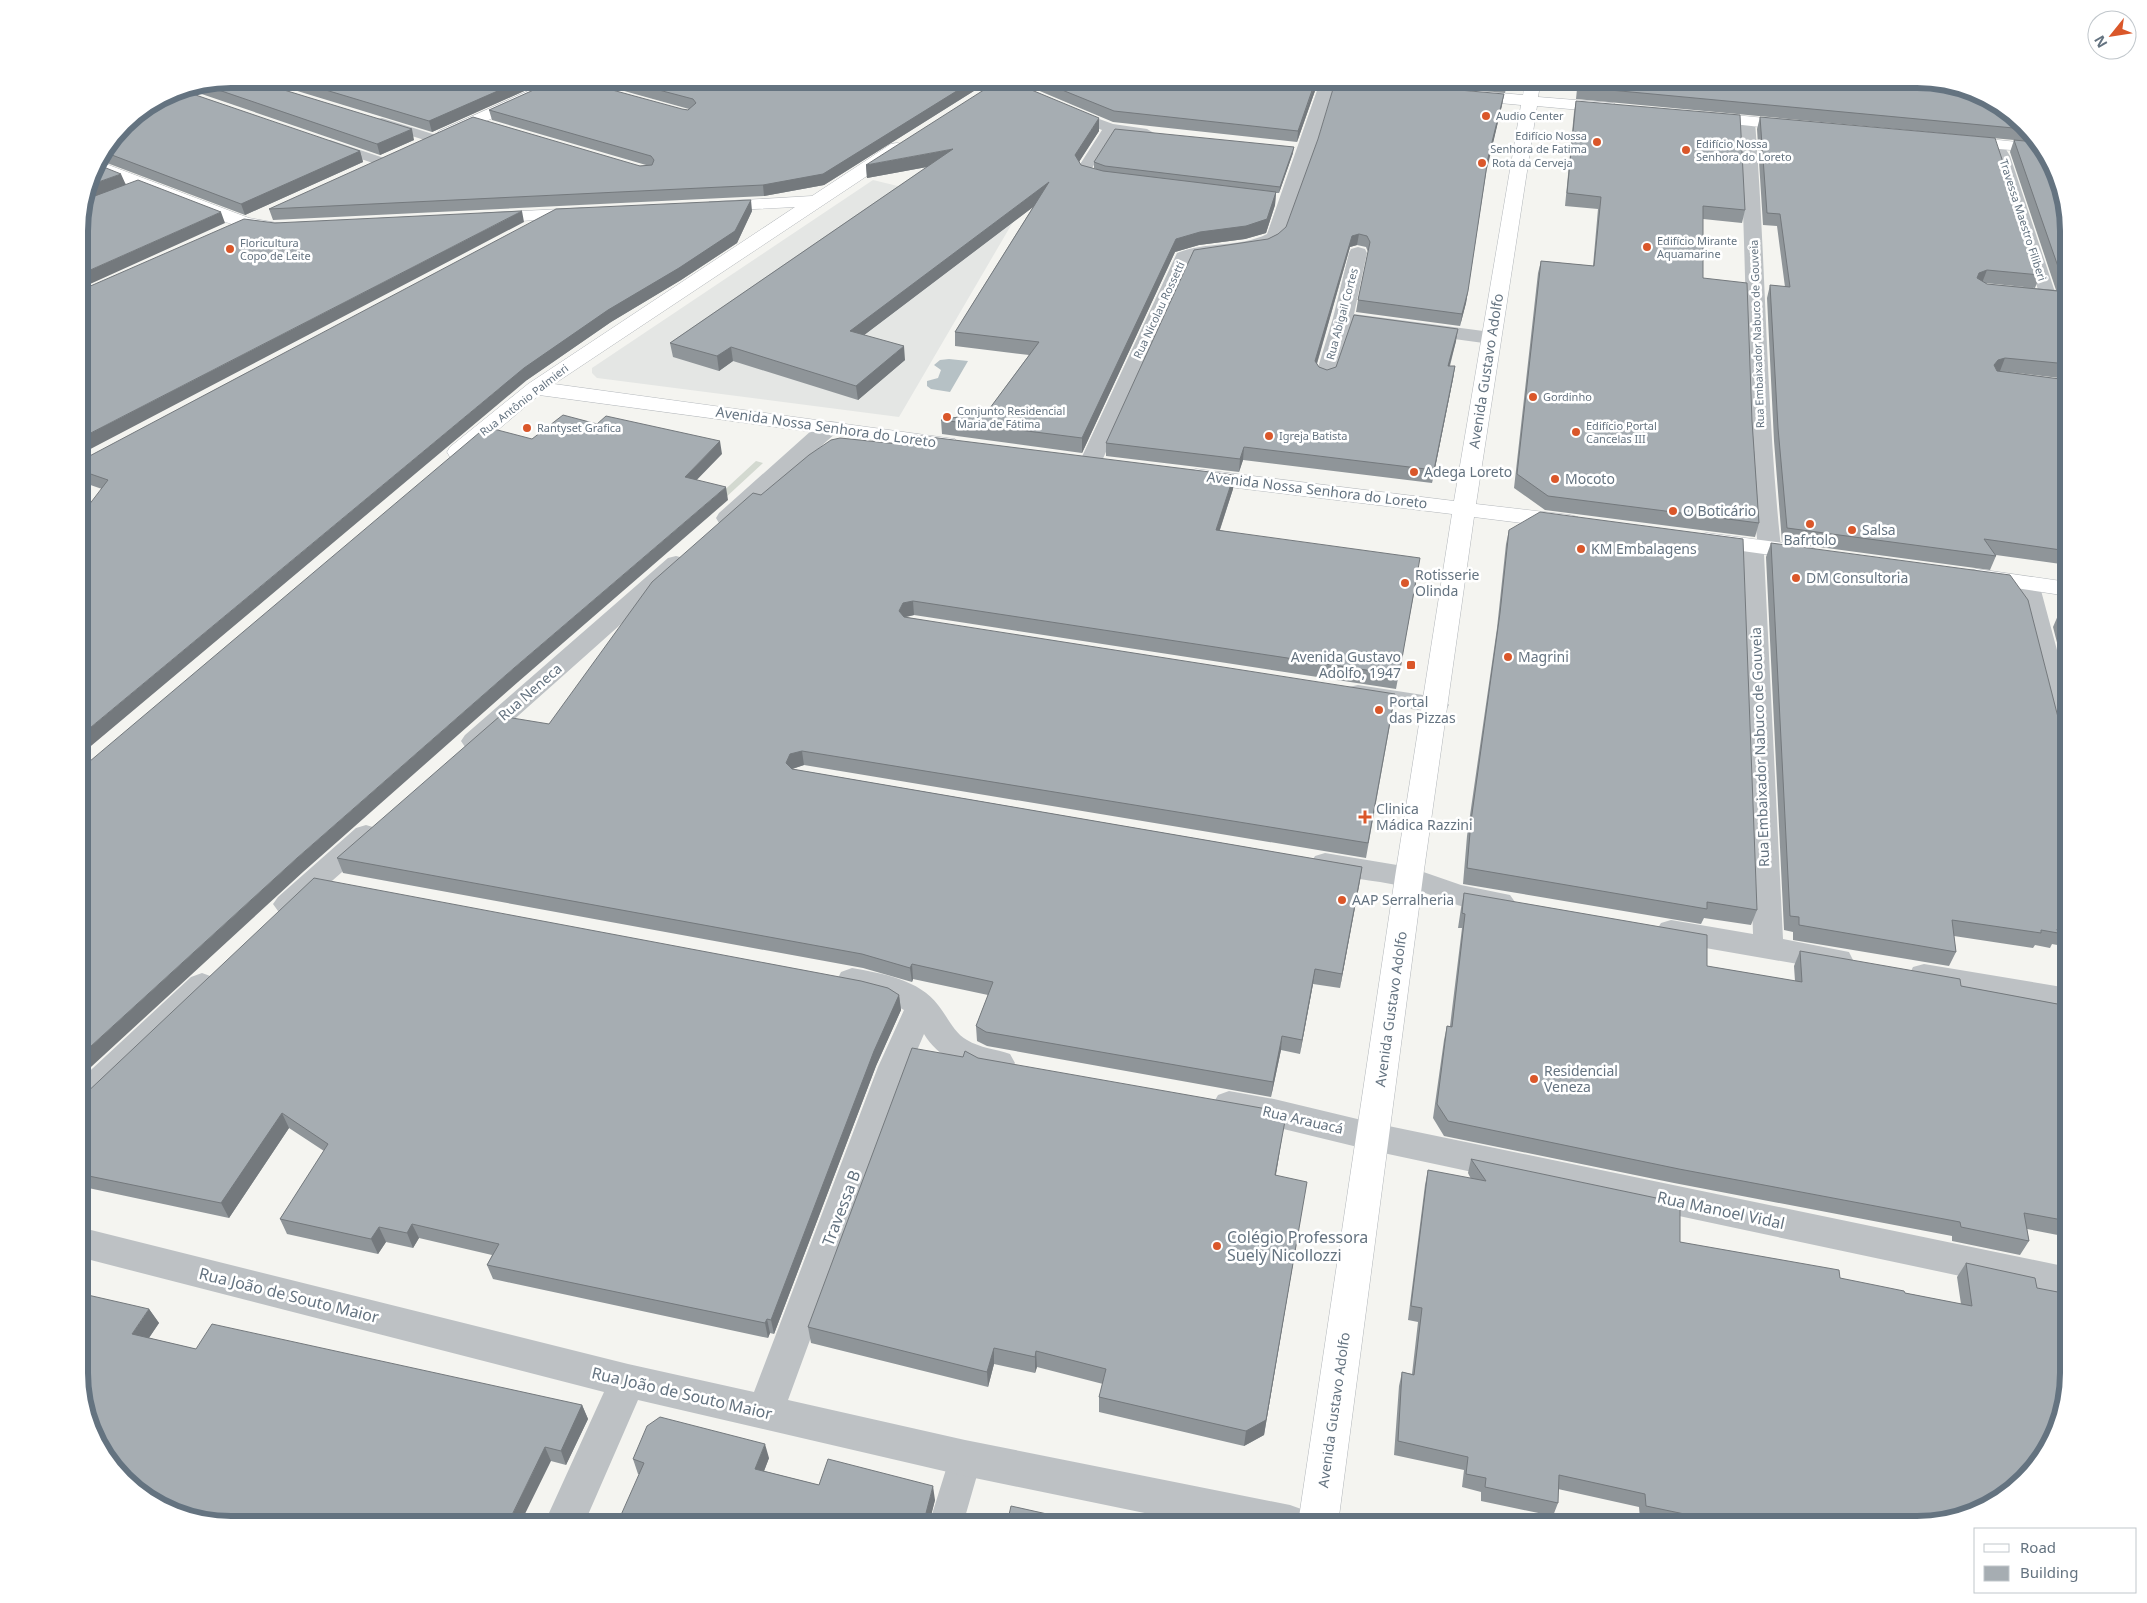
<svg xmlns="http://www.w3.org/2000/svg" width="2147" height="1603" font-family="'Noto Sans',sans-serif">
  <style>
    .built { fill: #e4e6e4 }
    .green { fill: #d3d9d0 }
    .water { fill: #b6c1c5 }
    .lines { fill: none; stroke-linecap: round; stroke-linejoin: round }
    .secondary-casing { stroke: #b2b6ba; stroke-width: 1 }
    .lane { fill: #bdc1c4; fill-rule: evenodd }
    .street { fill: #bdc1c4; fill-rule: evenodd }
    .secondary { fill: #fff; fill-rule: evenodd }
    .wall { fill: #8f9599 }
    .shaded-wall { fill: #74797d }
    .building { fill: #a6adb2; stroke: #74797d }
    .poi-dot { fill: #da572a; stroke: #fff; stroke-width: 2 }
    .labels { text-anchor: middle; stroke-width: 5; stroke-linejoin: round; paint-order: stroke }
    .far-poi-label { font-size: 11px; fill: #647380; stroke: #fff; text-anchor: start }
    .far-street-label { font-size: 11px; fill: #647380; stroke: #fff }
    .street-label { font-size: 14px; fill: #647380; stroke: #fff }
    .poi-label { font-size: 14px; fill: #647380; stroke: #fff; text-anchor: start }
    .near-street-label { font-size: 16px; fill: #647380; stroke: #fff }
    .near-poi-label { font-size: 16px; fill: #647380; stroke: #fff; text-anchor: start }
    .rim { fill: none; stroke: #647380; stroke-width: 6 }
  </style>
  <rect width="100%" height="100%" fill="#f4f4f0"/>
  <!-- built -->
  <path class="built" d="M873 180 1017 215 899 417 605 379 597 378 592 373V368Z"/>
  <!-- green -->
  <path class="green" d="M756 461 763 463 724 499 717 497Z"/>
  <!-- water -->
  <path class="water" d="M949 359 968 361 950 392 931 389 927 386V381L938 378 941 370 934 365 940 360Z"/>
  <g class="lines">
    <defs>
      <path id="secondary" d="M555 79H575L572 82 451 137H439L437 134 439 131Z
        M1285 79C1300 78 1372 75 1380 86L1372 91 1293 84Z
        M1525 79H1541L1538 97 1613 103 1621 108 1613 113 1537 106 1476 504 1570 515 1578 517 1581 522 1578 527 1570 529 1474 517 1423 877 1338 1524H1298L1395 877 1452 514 1196 483 1188 481 1185 476 1188 471 1196 469 1454 501 1521 105 1467 100 1459 95 1467 90 1523 95Z
        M1704 112 1795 121 1803 126 1795 131 1698 120 1696 117 1698 114Z
        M1960 136 2036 144 2044 153 1954 145 1952 141 1954 137Z
        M897 143 903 144 905 148 903 152 554 384 947 438 955 439 958 444 955 449 947 450 539 395 466 457 458 459 450 457 447 452 450 447 528 384 795 207 715 211 709 210 706 206 709 202 812 196 891 144Z
        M98 161 249 218 283 224 286 228 283 232C251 240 129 184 92 170Z
        M582 208 588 209 591 213 588 217 485 223 479 222 476 218 479 214 485 213Z
        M1707 533 1806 546 1814 548 1818 553 1814 558 1806 560 1699 545 1695 540 1699 535Z
        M1977 569 2068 582V596L1969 581 1965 576 1969 571Z"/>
    </defs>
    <!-- secondary casing -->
    <use href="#secondary" class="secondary-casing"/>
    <!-- lane -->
    <path class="lane" d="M1069 108 1113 124 1147 129 1154 133 1147 137 1114 133 1092 168 1097 172 1115 176 1117 179 1110 183 1087 178 1077 169 1102 130 1064 115 1062 112 1064 109Z
      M382 118 439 136 441 139 434 143 377 125 375 122 377 119Z
      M330 140 387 159 389 162 382 166 325 147 323 144Z
      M1996 140 2001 141 2010 156 2055 292 2068 293V303L2042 300 2040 296 1996 156 1989 144Z
      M965 1442 977 1447 982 1458 963 1524H929L953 1447Z"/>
    <!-- street -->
    <path class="street" d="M1321 79H1333L1335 82 1315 149 1284 237C1268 260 1216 251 1192 260L1101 463 1098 468 1090 470 1082 468 1079 463 1177 253C1207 241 1239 248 1267 234Z
      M1747 116 1755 121C1766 263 1766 406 1781 548L1777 553 1764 554 1783 939 1849 952 1853 960 1849 968 1838 971 1671 942 1661 939 1656 931 1661 923 1671 920 1753 934 1740 545 1744 540 1757 539C1745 400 1747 260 1739 121Z
      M1358 247 1365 249 1367 253 1354 314 1491 332 1498 334 1501 338 1498 342 1491 344 1351 325 1336 374 1333 378 1326 380 1319 378 1316 374 1333 318 1349 253 1351 249Z
      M829 421 837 422 840 427 837 432 735 523 727 525 719 523 716 518 719 513 821 422Z
      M676 556 684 558 688 563 684 568 483 747 474 750 465 747 461 741 465 735 668 558Z
      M2027 576 2035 578 2039 583 2068 691V748L2059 745 2055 739 2015 583 2019 578Z
      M1358 685 1436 697 1445 699 1449 705 1445 711 1436 713 1349 699 1345 693 1349 687Z
      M366 825 376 828 380 835 376 842 298 911 288 915 278 911 273 904 278 897 356 828Z
      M1325 853 1409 867 1461 885 1510 895 1515 902 1510 909C1474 920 1436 893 1402 886 1373 880 1343 878 1315 870L1311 863 1315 856Z
      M1924 964 2068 988V1012L1913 983 1909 975 1913 967Z
      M852 968C881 973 920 980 938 1005 948 1017 953 1032 967 1040 980 1048 996 1049 1010 1054L1015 1063 1010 1072C981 1081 939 1060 924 1034L910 1067 788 1400 965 1440 1290 1505 1304 1510 1310 1524H1198L965 1476 638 1400 584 1524H544L604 1392 79 1257V1227L628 1364 754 1392 878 1067 904 1010 880 997 841 988 837 980 841 972Z
      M202 973 213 977 217 985 213 993 90 1110 79 1114V1081L191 977Z
      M1229 1091 1274 1099 1374 1123 2068 1267V1299L1374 1151 1218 1113 1213 1104 1218 1095Z"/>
    <!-- secondary -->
    <use href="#secondary" class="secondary"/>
  </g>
  <!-- wall -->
  <path class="wall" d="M230 79 414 140 380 155 184 88Z
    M258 79H551L432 132Z
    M581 79H993L824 185 764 196 273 220 269 209 646 165 492 120 489 110 682 109 688 110 689 109Z
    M1015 79H1317L1316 88 1297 142 1113 122 1016 81Z
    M1357 79H1508L1505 93Z
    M1553 79H1917L2009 110 2052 163 2068 230V379L2000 371 2068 380V565L1996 555V556L1990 570 1782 542 1774 441 1767 298 1770 285 1785 287 1777 226 1763 225 1757 129 1760 117 2040 275 2035 288 1985 283 1987 284 2056 290 2010 152 2014 140 1576 99 1577 89 1553 87Z
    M1504 94 1502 105 1487 167 1466 303 1460 326 1356 312 1358 300 1368 252 1366 247 1357 245 1350 247 1317 364 1319 367 1327 370 1456 341 1450 366H1455L1453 379 1432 483 1243 460 1239 472 1106 456V443L1268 239 1278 234Z
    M1576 101 1745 210 1742 223 1703 219V278L1752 421 1759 523 1755 537 1545 510 1514 488 1538 273 1541 261 1593 266 1598 209 1565 206 1574 112Z
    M123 123 360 151 363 162 245 215 99 160Z
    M1099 131 1079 162 1081 165 1098 170 1094 168V162L1293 153 1279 193H1276L1275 205 1266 233 1245 239 1199 245 1175 252 1082 453 942 434 941 420 987 412 1029 355 955 346V332L1033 207 864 335 905 360 858 400 733 361 719 371 673 357 670 343 927 167 867 178 866 165Z
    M752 211 737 243 681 280 611 322 527 380 102 489 79 481V460Z
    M908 445 1234 475 1233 489 1220 530 1418 572 1396 689 914 615 906 617 1393 708 1366 858 804 765 792 769 1362 867 1340 988 1313 984 1300 1054 1281 1050 1271 1097 987 1046 977 1041 976 1026 988 995 913 979 912 982 863 968 343 873 337 858 549 724 761 495Z
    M1509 530 1757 910 1751 925 1704 918 1701 924 1463 884 1467 836 1497 628 1506 544Z
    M1771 543 2060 725 2066 732 2068 733V818H2066L2068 827V947L2052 944 2050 948 2035 945 2033 948 1954 936 1956 952 1949 966 1793 940V932L1784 930 1766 557Z
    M2068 603V685L2053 627 2059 613Z
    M1464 893 1707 966 1795 981 1794 966 1800 951 1961 986 2068 1006V1237L2027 1229 2029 1241 2020 1255 1952 1241V1236L1674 1183 1444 1136 1433 1118 1444 1040 1447 1026H1450L1462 928H1458L1461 908Z
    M899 995 901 1010 876 1066 774 1334 770 1333 768 1338 493 1279 487 1265 492 1255 419 1238 413 1248 386 1242 378 1254 287 1234 280 1219 324 1151 289 1128 229 1218 79 1186V1111L81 1110 79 1107V1098Z
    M963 1057 978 1058 1266 1117 1282 1137 1276 1175 1304 1198 1264 1435 1244 1446 1099 1412V1397L1103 1384 1037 1367 1035 1373 994 1364 988 1387 811 1343 808 1327Z
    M1471 1159 1680 1242 1905 1293 1961 1304 1957 1277 1966 1263 2037 1288 1917 1524H1665L1640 1519 1639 1507 1558 1489V1503L1553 1516 1481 1501V1492L1462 1487 1464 1470 1394 1455 1399 1386 1402 1372 1412 1374 1418 1322 1408 1320 1425 1185 1428 1170 1471 1179 1468 1173Z
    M149 1309 159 1323 149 1338 196 1349 582 1405 588 1419 566 1465 551 1461 138 1493Z
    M769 1458 764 1471 819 1485 935 1500 930 1518 639 1474H638L633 1459Z"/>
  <!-- shaded-wall -->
  <path class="shaded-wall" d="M525 79H551L432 132 429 121Z
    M976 79H993L824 185 764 196 763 185Z
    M1317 79 1316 88 1297 142 1298 131Z
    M1504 94 1502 105 1487 169 1488 158Z
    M1099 118V131L1075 168V155Z
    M412 129 414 140 380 155 377 144Z
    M1294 147 1293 153 1279 193 1280 187Z
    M953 149 954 162 867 178 866 165Z
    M360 151 363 162 245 215 241 204Z
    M121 174 126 185 84 201 87 186Z
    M1049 182V195L851 345 850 331Z
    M1276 192 1275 205 1266 233 1245 239 1199 245 1175 252 1082 453V438L1176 239 1200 232Z
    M751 200 752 211 737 243 681 280 611 322 527 380 79 756V737L524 368Z
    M522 211 524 222 79 455V439Z
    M221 212 225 223 79 289V275Z
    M1359 234 1357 245 1350 247 1314 373 1315 361 1352 236Z
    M1987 270 1982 283 1974 286 1979 273Z
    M1468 291 1466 303 1460 326 1462 314Z
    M1458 329 1456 341 1446 378 1448 366Z
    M904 346 905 360 858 400 856 386Z
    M731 347 733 361 719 371 717 356Z
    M2005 358 2000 371 1992 373 1994 365 1998 360Z
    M1455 366 1453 379 1432 483 1434 470Z
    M720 441 722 454 687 490 685 477Z
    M1244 447 1243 460 1239 472 1240 459Z
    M1234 475 1233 489 1215 544 1216 530Z
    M726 487 728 500 518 682 303 872 79 1078V1057L297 858 514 668Z
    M913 601 914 615 905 617 900 625 899 611 903 603Z
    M802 751 804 765 792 769 788 777 786 763 790 754Z
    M1362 867 1360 881 1340 988 1342 974Z
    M912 964 913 979 912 982 910 968Z
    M1315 969 1313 984 1300 1054 1302 1040Z
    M899 995 901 1010 876 1066 774 1334 771 1320 874 1051Z
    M1282 1036 1281 1050 1271 1097 1273 1082Z
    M282 1113 289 1128 229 1218 221 1203Z
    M1285 1121 1282 1137 1273 1191 1275 1175Z
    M1304 1198 1264 1435 1244 1446 1246 1431Z
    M412 1224 419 1238 413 1248 407 1233Z
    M379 1227 386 1242 378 1254 371 1239Z
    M149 1309 159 1323 142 1348 132 1334Z
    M767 1319 770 1333 768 1338 765 1323Z
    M994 1348V1364L988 1387 987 1372Z
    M1036 1351 1037 1367 1035 1373V1357Z
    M582 1405 588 1419 566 1465 561 1451Z
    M765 1444 769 1458 759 1484 755 1469Z
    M545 1447 551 1461 520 1524 509 1521Z
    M933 1486 935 1500 929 1524 925 1517Z"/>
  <!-- building -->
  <path class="building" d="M230 79H248L412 129 377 144 201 84Z
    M289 79H525L429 121Z
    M558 79H572L682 109 688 110 696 103 693 99 617 79H976L823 174 763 185 269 209 473 117 640 166 652 165 654 160 651 156 489 110Z
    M1001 79H1005L1099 118 1075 155 1081 165 1103 171 1276 192 1267 219 1246 226 1200 232 1176 239 1082 438 941 420 987 412 1039 342 955 332 1049 182 850 331 904 346 856 386 731 347 717 356 670 343 953 149 866 165Z
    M1035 79H1316L1298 131 1114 111Z
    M1336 79 1504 94 1488 158 1468 291 1462 314 1358 300 1370 242 1367 236 1359 234 1352 236 1315 361 1319 367 1327 370 1336 367 1354 315 1458 329 1448 366H1455L1434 470 1244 447 1240 459 1106 443 1194 250 1268 239 1278 234 1286 227 1318 139Z
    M1473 79H1507V82Z
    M1579 79H1917L1965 87 2009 110 2024 129 1578 87Z
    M178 89 360 151 241 204 104 152 123 123 173 90Z
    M1576 101 1740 115 1745 210 1703 206V278L1747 283 1752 421 1759 523 1548 496 1517 474 1541 261 1594 266 1601 197 1567 193Z
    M1760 117 1995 138 2040 275 1987 270 1979 273 1977 278 1987 284 2068 292V364L2005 358 1998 360 1994 365 1997 371 2068 380V551L1984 539 1996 556 1787 528 1778 428 1770 285 1790 287 1780 214 1767 213Z
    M1115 129 1294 147 1280 187 1105 166 1094 162Z
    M2014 140 2035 142 2052 163 2068 230V279L2062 278Z
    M96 164 121 174 87 186 90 172Z
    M138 180 221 212 79 275V221L84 200Z
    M751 200 735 231 679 268 608 310 524 368 79 737V518L108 480 79 470V460H82L556 209Z
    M522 211 79 439V291L244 219 275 223Z
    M563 415 597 424 606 416 720 441 685 477 726 487 514 668 297 858 79 1057V768L83 767 486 427 532 439Z
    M914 435 1234 475 1216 530 1420 558 1399 675 913 601 903 603 899 611 904 617 1395 694 1368 843 802 751 790 754 786 763 792 769 1362 867 1342 974 1315 969 1302 1040 1282 1036 1273 1082 986 1032 976 1026 993 982 912 964 910 968 862 954 337 858 500 716 549 724 652 582 753 493 761 495 809 455 831 440 840 438 908 445Z
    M1540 512 1743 539 1757 910 1707 902V909L1467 868 1471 821 1500 613 1509 530Z
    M1771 543 2010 575 2028 600 2060 725 2066 732 2068 733V803L2063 802 2068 827V931L2057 929 2058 933 2041 930V933L1952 920 1956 952 1799 925V917L1790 916Z
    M2068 603V645L2059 613Z
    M314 878 861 981 888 988 899 995 874 1051 771 1320 767 1319 765 1323 487 1265 499 1244 412 1224 407 1233 379 1227 371 1239 280 1219 328 1144 282 1113 221 1203 79 1174V1111L87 1104 79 1102V1098L82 1097Z
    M1464 893 1707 935V966L1802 982 1800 951 1960 979 1961 986 2068 1006V1221L2024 1213 2029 1241 1961 1227 1960 1222 1679 1169 1448 1121 1437 1104 1447 1026 1452 1027 1465 914 1462 913Z
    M912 1048 963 1057 965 1051 978 1058 1267 1109 1265 1117 1285 1121 1275 1175 1307 1182 1266 1420 1246 1431 1099 1397 1106 1369 1036 1351 1035 1357 994 1348 987 1372 808 1327Z
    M1471 1159 1680 1203V1242L1839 1270 1840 1278 1904 1291 1905 1293 1972 1306 1966 1263 2035 1278 2037 1288 2068 1294V1373L2060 1421 2037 1465 1984 1508 1917 1524H1718V1521L1646 1506 1645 1494 1559 1475 1558 1503 1485 1487 1486 1478 1466 1474 1468 1457 1398 1441 1402 1372 1414 1375 1422 1308 1411 1306 1428 1170 1486 1181Z
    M79 1293 149 1309 132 1334 196 1349 212 1324 582 1405 561 1451 545 1447 509 1521 524 1524H230L182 1516 138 1493 95 1440 79 1382Z
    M660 1417 765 1444 755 1469 819 1485 828 1459 933 1486 925 1517 954 1524H617L644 1463 633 1459 647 1426Z
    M1011 1506 1092 1524H1007Z"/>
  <!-- markers -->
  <g class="poi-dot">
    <circle cx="1486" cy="116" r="5"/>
    <circle cx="1597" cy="142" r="5"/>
    <circle cx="1686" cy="150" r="5"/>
    <circle cx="1482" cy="163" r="5"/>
    <circle cx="1647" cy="247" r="5"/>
    <circle cx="230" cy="249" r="5"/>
    <circle cx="1533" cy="397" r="5"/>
    <circle cx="947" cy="417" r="5"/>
    <circle cx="527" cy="428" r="5"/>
    <circle cx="1576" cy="432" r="5"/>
    <circle cx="1269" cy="436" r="5"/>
    <circle cx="1414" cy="472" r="5"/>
    <circle cx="1555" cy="479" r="5"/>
    <circle cx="1673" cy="511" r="5"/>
    <circle cx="1810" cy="524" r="5"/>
    <circle cx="1852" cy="530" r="5"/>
    <circle cx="1581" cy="549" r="5"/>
    <circle cx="1796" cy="578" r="5"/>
    <circle cx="1405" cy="583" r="5"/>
    <circle cx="1508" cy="657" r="5"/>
    <rect x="1406" y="660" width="10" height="10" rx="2.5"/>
    <circle cx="1379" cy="710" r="5"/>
    <path d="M1362.5 809.5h5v5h5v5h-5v5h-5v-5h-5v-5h5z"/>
    <circle cx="1342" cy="900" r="5"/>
    <circle cx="1534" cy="1079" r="5"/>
    <circle cx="1217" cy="1246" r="5"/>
  </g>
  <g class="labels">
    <!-- far-poi labels -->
    <g class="far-poi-label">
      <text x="1496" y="120">Audio Center</text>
      <text x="1587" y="140" text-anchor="end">Edifício Nossa<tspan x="1587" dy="13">Senhora de Fatima</tspan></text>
      <text x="1696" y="148">Edifício Nossa<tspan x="1696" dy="13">Senhora do Loreto</tspan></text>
      <text x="1492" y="167">Rota da Cerveja</text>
      <text x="1657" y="245">Edifício Mirante<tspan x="1657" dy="13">Aquamarine</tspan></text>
      <text x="240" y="247">Floricultura<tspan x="240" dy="13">Copo de Leite</tspan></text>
      <text x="1543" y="401">Gordinho</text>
      <text x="957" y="415">Conjunto Residencial<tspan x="957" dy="13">Maria de Fátima</tspan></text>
      <text x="1586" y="430">Edifício Portal<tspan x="1586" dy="13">Cancelas III</tspan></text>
      <text x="537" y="432">Rantyset Grafica</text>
      <text x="1279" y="440">Igreja Batista</text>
    </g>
    <!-- far-street labels -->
    <g class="far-street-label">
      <text transform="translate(2023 220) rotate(72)" y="4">Travessa Maestro Filiberi</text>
      <text transform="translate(1159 310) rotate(-65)" y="4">Rua Nicolau Rossetti</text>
      <text transform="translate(1342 314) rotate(-75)" y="4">Rua Abigail Cortes</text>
      <text transform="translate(1757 334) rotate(-92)" y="4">Rua Embaixador Nabuco de Gouveia</text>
      <text transform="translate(524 400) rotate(-38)" y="4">Rua Antônio Palmieri</text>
    </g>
    <!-- street labels -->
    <g class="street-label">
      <text transform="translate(1486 371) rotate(-81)" y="5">Avenida Gustavo Adolfo</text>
      <text transform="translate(826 427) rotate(8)" y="5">Avenida Nossa Senhora do Loreto</text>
      <text transform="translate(1317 490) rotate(7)" y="5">Avenida Nossa Senhora do Loreto</text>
      <text transform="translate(530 692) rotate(-41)" y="5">Rua Neneca</text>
      <text transform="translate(1760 747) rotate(-92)" y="5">Rua Embaixador Nabuco de Gouveia</text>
      <text transform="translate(1391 1009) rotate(-82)" y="5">Avenida Gustavo Adolfo</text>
      <text transform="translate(1303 1120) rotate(13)" y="5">Rua Arauacá</text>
      <text transform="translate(1334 1410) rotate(-82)" y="5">Avenida Gustavo Adolfo</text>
    </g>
    <!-- poi labels -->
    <g class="poi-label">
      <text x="1424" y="477">Adega Loreto</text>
      <text x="1565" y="484">Mocoto</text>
      <text x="1683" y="516">O Boticário</text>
      <text x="1862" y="535">Salsa</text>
      <text x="1810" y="545" text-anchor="middle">Bafrtolo</text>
      <text x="1591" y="554">KM Embalagens</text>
      <text x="1415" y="580">Rotisserie<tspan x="1415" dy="16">Olinda</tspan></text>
      <text x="1806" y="583">DM Consultoria</text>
      <text x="1401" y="662" text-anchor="end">Avenida Gustavo<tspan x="1401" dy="16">Adolfo, 1947</tspan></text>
      <text x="1518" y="662">Magrini</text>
      <text x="1389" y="707">Portal<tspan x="1389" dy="16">das Pizzas</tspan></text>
      <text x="1376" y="814">Clinica<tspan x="1376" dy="16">Mádica Razzini</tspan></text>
      <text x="1352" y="905">AAP Serralheria</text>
      <text x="1544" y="1076">Residencial<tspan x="1544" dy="16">Veneza</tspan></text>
    </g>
    <!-- near-street labels -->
    <g class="near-street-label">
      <text transform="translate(841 1208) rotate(-69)" y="6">Travessa B</text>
      <text transform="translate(1721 1210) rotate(12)" y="6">Rua Manoel Vidal</text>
      <text transform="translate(289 1295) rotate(14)" y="6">Rua João de Souto Maior</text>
      <text transform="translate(682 1393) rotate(13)" y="6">Rua João de Souto Maior</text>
    </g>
    <!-- near-poi labels -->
    <g class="near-poi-label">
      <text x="1227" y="1243">Colégio Professora<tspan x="1227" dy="18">Suely Nicollozzi</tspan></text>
    </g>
  </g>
  <!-- crop -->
  <path d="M0 0H2147V1603H0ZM231 88H1917A143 143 0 0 1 2060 231V1373A143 143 0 0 1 1917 1516H231A143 143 0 0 1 88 1373V231A143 143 0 0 1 231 88Z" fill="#fff" fill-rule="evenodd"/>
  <path class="rim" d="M231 88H1917A143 143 0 0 1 2060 231V1373A143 143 0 0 1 1917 1516H231A143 143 0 0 1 88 1373V231A143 143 0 0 1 231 88Z"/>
  <!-- legend -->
  <rect x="1974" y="1528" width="162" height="65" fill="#ffffff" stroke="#c1c7cc"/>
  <rect x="1984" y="1544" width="25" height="8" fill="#ffffff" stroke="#c1c7cc"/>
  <text x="2020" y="1553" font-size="15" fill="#647380">Road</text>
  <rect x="1984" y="1566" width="25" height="15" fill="#a6adb2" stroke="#c1c7cc"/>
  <text x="2020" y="1578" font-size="15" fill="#647380">Building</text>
  <!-- north arrow -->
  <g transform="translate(2112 35) rotate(240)"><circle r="24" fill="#ffffff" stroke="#c1c7cc"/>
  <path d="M0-4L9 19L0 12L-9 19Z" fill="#da572a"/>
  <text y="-8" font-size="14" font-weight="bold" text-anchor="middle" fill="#647380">N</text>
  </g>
</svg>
